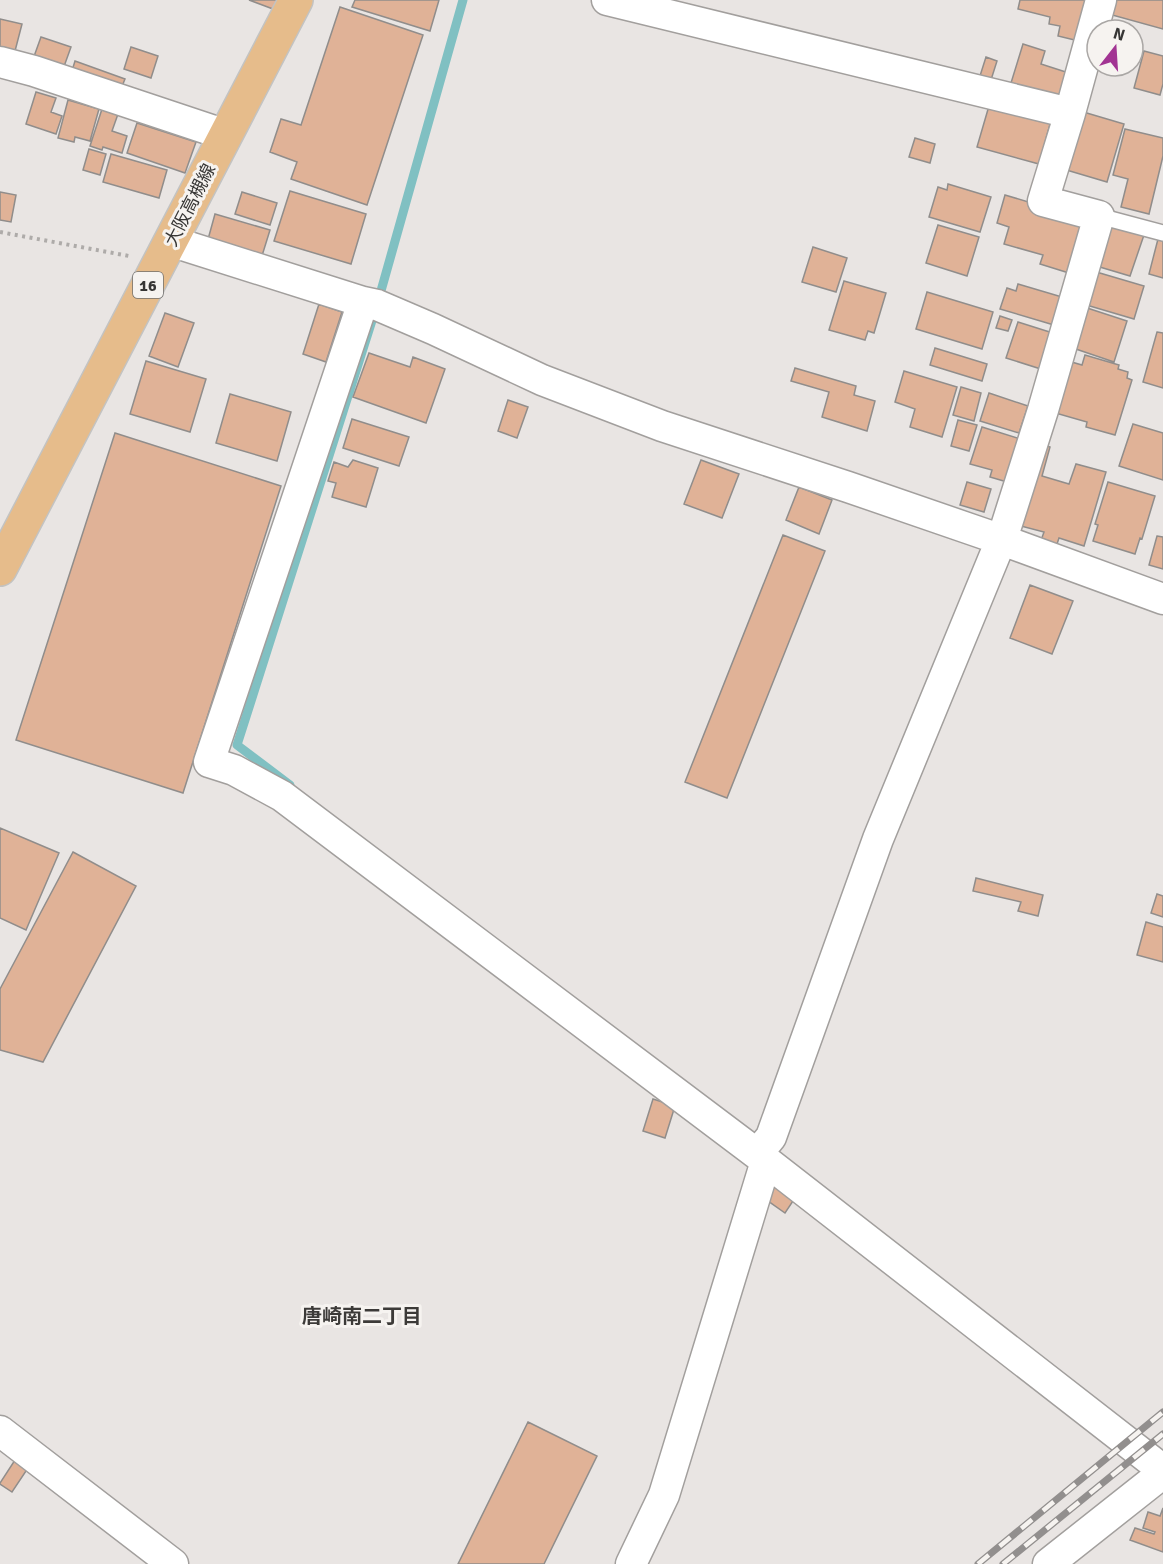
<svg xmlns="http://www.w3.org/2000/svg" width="1163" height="1564" font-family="Signika,'Noto Sans JP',sans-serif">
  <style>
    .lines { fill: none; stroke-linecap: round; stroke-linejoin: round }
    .stream { stroke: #80c0c2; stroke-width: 9 }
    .building { fill: #e0b297; stroke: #908d8b; stroke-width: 1.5 }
    .service-casing { stroke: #a29f9d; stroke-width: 18 }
    .minor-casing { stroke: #a29f9d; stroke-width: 33 }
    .primary-casing { stroke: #c3c3c2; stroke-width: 36 }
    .path { stroke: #aeaba9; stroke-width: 4; stroke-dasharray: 3 4.5; stroke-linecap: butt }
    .service { stroke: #fff; stroke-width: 15 }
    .minor { stroke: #fff; stroke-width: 30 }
    .primary { stroke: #e6bc8b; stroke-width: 33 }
    .rail-casing { stroke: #928f8e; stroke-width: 7 }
    .rail { stroke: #f6f3f0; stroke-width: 4.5; stroke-dasharray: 14; stroke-linecap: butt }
    .labels { text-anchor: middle; stroke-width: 6; stroke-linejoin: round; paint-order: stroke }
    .shield { fill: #f6f3f0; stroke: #706f6d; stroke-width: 1.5 }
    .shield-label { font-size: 16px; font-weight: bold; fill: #373635 }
    .street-label { font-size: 18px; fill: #373635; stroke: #f6f3f0 }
    .neighbourhood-label { font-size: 20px; font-weight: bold; fill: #3c3a38; stroke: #f6f3f0 }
  </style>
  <rect width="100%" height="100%" fill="#e9e5e3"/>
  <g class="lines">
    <!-- stream -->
    <path class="stream" d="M290 785 237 745 377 305 463 0"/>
  </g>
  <!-- building -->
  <path class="building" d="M249 0H277L273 9Z
    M355 0H439L430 31 352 7Z
    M1020 0H1093L1083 42 1058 36 1060 26 1049 24 1050 17 1018 9Z
    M1108 0H1163V29L1105 13Z
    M340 7 423 35 367 205 291 179 297 162 270 152 281 119 301 125Z
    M0 19 22 24 15 51 0 47Z
    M41 37 71 47 62 72 32 62Z
    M1023 44 1045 51 1041 64 1072 74 1064 99 1011 83Z
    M131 47 158 56 151 78 124 69Z
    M1144 51 1163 56V84L1160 95 1134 88Z
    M986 57 997 61 990 83 979 79Z
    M75 61 125 79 120 91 71 74Z
    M36 92 56 98 51 112 62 116 56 134 26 124Z
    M991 99 1052 117 1039 164 977 147Z
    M68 100 99 109 90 141 75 137 74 142 58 138Z
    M102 109 118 114 112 131 127 136 122 153 103 147 102 150 90 146Z
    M1080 111 1124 124 1107 182 1063 169Z
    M137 123 196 142 185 173 127 153Z
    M1125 129 1163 138V156L1149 214 1121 207 1128 179 1113 175Z
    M915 138 935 144 930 163 909 157Z
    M89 149 106 154 100 175 83 170Z
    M111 154 167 170 159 198 103 182Z
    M948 184 991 197 980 232 929 217 938 187 947 190Z
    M290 191 366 214 351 264 274 241Z
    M0 192 16 195 11 222 0 220Z
    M242 192 277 203 270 225 235 214Z
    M1005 195 1085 219 1069 273 1040 264 1043 255 1004 244 1009 227 997 223Z
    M215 214 270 230 261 259 207 243Z
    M1107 224 1144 235 1130 276 1093 265Z
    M938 225 979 237 967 276 926 263Z
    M1158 239 1163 241V278L1149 274Z
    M813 247 847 258 836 292 802 282Z
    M1093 271 1144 286 1134 319 1083 304Z
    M844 281 886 293 874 333 868 331 865 340 829 330Z
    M1018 284 1062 297 1054 325 1000 309 1007 288 1016 291Z
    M927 292 993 312 982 349 916 329Z
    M319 304 342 312 326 362 303 354Z
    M1081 306 1127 321 1114 362 1067 346Z
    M165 313 194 323 178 367 149 356Z
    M1000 316 1012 320 1008 331 996 328Z
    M1018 322 1056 334 1044 370 1006 358Z
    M1157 332 1163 333V388L1143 382Z
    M935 348 987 364 982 381 930 365Z
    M369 353 410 367 413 357 445 369 426 423 353 397Z
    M1085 355 1119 365 1118 369 1128 372 1127 378 1132 380 1115 435 1086 427 1087 422 1052 412 1068 361 1082 365Z
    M146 361 206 379 190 432 130 414Z
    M795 368 856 386 854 395 875 401 867 431 822 417 829 392 791 381Z
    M904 371 957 387 942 437 910 427 915 409 895 402Z
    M961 387 981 393 974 421 953 415Z
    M989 393 1028 406 1019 433 980 421Z
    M230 394 291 412 277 461 216 443Z
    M508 400 528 407 517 438 498 431Z
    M352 419 409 437 399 466 343 448Z
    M958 420 977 425 969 451 951 446Z
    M1133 424 1163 433V480L1119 466Z
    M982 427 1027 441 1014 484 990 477 992 470 970 464Z
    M115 433 281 486 183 793 16 740Z
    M1037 443 1050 447 1042 476 1069 484 1076 464 1106 472 1084 546 1059 538 1055 550 1039 546 1044 532 1017 525Z
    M353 460 378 468 366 507 332 497 336 483 328 481 334 462 348 467Z
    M701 460 739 474 722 518 684 504Z
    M967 482 991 489 984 512 960 505Z
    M1108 482 1155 496 1142 539 1140 538 1135 554 1093 541 1098 525 1095 524Z
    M799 487 832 500 819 534 786 520Z
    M783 535 825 551 727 798 685 782Z
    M1157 536 1163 537V569L1149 565Z
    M1030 585 1073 601 1052 654 1010 638Z
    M0 828 59 853 26 930 0 918Z
    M73 852 136 886 43 1062 0 1050V989Z
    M976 878 1043 895 1038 916 1018 911 1021 902 973 891Z
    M1157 894 1163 896V917L1151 913Z
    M1146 922 1163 927V962L1137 955Z
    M653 1099 675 1106 665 1138 643 1131Z
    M775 1176 799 1192 785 1213 761 1196Z
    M528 1422 597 1456 544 1564H458Z
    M15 1460 28 1468 12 1492 0 1484V1483Z
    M1163 1508V1552L1130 1540 1135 1528 1154 1534 1155 1532 1143 1528 1148 1512 1160 1516Z"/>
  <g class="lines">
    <defs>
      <path id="service" d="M1099 216 1163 233"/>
      <path id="minor" d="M607 0 1070 113
        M0 62 34 71 226 135
        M170 241 363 302 209 762 234 770 282 796 757 1154 1163 1470
        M363 302 377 305 433 329 542 380 662 426 848 487 1002 540 1163 599
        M757 1154 771 1137 878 839 1004 533 1043 410 1099 216 1043 201 1070 113 1101 0
        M0 1431 173 1564
        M631 1564 664 1495 766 1161
        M1048 1564 1163 1473"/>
      <path id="primary" d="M0 569 296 0"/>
    </defs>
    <!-- service casing -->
    <use href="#service" class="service-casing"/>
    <!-- minor casing -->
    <use href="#minor" class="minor-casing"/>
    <!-- primary casing -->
    <use href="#primary" class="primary-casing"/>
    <!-- path -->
    <path class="path" d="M0 232 129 256"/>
    <!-- service -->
    <use href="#service" class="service"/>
    <!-- minor -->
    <use href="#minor" class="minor"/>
    <!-- primary -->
    <use href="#primary" class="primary"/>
    <defs>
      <path id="rail" d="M978 1564 1163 1412
        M1003 1564 1163 1434"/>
    </defs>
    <!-- rail casing -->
    <use href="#rail" class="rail-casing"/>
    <!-- rail -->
    <use href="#rail" class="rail"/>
  </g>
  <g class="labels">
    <!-- shield labels -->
    <rect class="shield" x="133" y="272" width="30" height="26" rx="4.5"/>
    <g class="shield-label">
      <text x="148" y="291">16</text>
    </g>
    <!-- street labels -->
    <g class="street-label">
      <text transform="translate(190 205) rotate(-63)" y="6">大阪高槻線</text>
    </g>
    <!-- neighbourhood labels -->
    <g class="neighbourhood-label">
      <text x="362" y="1323">唐崎南二丁目</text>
    </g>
  </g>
  <!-- north arrow -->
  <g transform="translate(1115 48) rotate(17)"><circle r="28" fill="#f6f3f0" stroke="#aaa7a5" stroke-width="1.5"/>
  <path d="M0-4.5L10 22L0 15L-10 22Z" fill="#a23493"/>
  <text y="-9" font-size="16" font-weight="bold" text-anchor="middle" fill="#373635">N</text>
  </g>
</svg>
